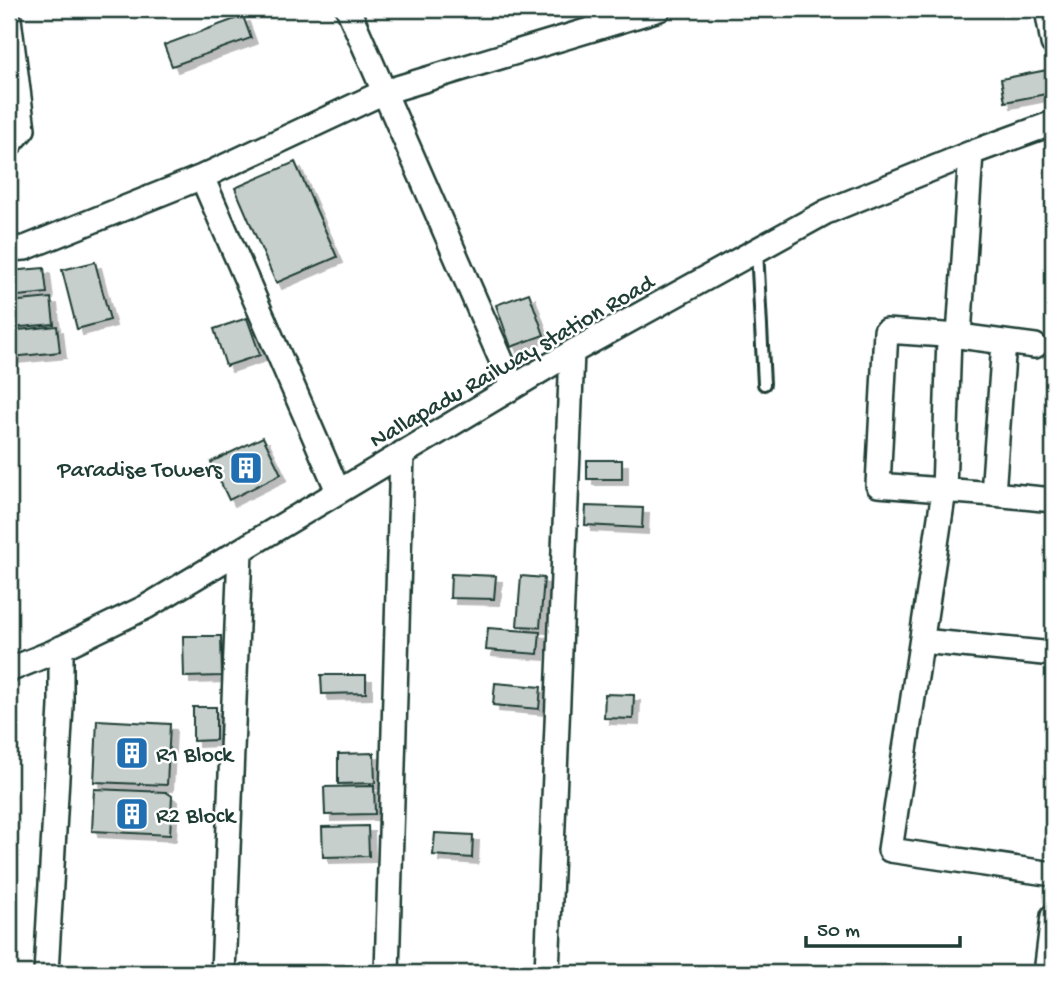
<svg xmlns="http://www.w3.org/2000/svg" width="1062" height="982" font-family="'Gochi Hand',sans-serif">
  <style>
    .building { fill: #c7cfcc; stroke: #1f3d34; stroke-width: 2; filter: url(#shadow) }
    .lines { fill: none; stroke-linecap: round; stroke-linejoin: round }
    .service-casing { stroke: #1f3d34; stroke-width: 16 }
    .minor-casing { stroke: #1f3d34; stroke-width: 28 }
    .service { stroke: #fff; stroke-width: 10 }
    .minor { stroke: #fff; stroke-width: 23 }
    .labels { text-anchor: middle; stroke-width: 5; stroke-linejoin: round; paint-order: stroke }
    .street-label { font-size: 24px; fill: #1f3d34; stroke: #fff }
    .poi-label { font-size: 24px; fill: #1f3d34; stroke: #fff; text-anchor: start }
  </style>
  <defs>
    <filter id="shadow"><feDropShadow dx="6" dy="6" stdDeviation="0" flood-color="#0004"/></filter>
  </defs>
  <rect width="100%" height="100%" fill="#fff"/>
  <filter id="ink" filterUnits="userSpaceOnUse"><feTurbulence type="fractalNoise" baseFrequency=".0143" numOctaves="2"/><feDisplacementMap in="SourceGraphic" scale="14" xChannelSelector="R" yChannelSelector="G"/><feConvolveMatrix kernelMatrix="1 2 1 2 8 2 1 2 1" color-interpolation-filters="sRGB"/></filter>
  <g filter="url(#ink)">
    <!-- building -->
    <path class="building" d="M243 16 251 38 172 66 164 45Z
      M1047 70 1051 93 1005 102 1001 79Z
      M295 162 337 257 276 283 235 188Z
      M95 262 110 320 77 329 62 270Z
      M44 268 47 293 9 297V271Z
      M529 293 544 335 511 347 496 305Z
      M51 298 54 324 10 328 9 302Z
      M247 318 260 355 226 366 214 329Z
      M57 326 60 352 12 357 9 331Z
      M263 437 281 474 229 500 211 462Z
      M587 460H622V479H587Z
      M586 506 643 508 642 528 585 525Z
      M451 574 496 576 494 599 450 598Z
      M521 576 544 578 540 627 517 626Z
      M488 628 540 632 538 654 486 650Z
      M183 636H221L222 676 184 677Z
      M321 675H366V693L322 694Z
      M495 683 541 687 539 709 493 705Z
      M605 694 634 695 633 719 604 718Z
      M193 707H216V740L193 741Z
      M97 720 170 724 167 785 94 782Z
      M374 753 375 783 338 784V754Z
      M374 786 375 814 325 815 324 787Z
      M94 789 166 792 172 796 170 835 92 831Z
      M368 826 369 856 323 857 322 827Z
      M435 833 473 835 472 858 433 855Z"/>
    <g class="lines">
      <defs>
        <path id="service" d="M757 250 764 384"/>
        <path id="minor" d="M348 9 513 387
          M1047 9 1053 43
          M9 19 23 129 9 145
          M971 153 959 336 1035 346
          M202 177 338 491
          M9 249 25 248 202 177 384 92 659 9
          M949 336 944 491 890 850 1053 874
          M959 336 886 331 878 485 993 494
          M1004 342 993 494 1053 500
          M922 641 1053 654
          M9 670 51 653 146 607 572 352 826 212 971 153 1053 123
          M46 973 61 706V648
          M223 973 240 552
          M387 973 402 453
          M547 973 572 352
          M1046 973 1053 916"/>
      </defs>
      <!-- service casing -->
      <use href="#service" class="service-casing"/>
      <!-- minor casing -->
      <use href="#minor" class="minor-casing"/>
      <!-- service -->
      <use href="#service" class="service"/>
      <!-- minor -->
      <use href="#minor" class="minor"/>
    </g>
  </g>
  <!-- icons -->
  <defs>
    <symbol id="building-square" viewBox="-11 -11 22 22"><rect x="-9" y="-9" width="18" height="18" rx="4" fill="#1f6fb2" stroke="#fff"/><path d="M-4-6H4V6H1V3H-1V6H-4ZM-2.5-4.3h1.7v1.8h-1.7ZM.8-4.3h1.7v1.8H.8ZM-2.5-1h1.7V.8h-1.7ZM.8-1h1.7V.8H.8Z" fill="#fff"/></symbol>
  </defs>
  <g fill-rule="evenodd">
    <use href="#building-square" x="227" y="449" width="38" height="38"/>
    <use href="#building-square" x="113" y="734" width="38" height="38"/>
    <use href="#building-square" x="113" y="795" width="38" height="38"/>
  </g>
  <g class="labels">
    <!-- street labels -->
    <g class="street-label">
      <text transform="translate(511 360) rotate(-30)" y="8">Nallapadu Railway station Road</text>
    </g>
    <!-- poi labels -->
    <g class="poi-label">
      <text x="222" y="476" text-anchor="end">Paradise Towers</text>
      <text x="156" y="761">R1 Block</text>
      <text x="156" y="822">R2 Block</text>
    </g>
  </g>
  <!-- margin -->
  <rect width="1062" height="982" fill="none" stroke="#fff" stroke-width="35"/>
  <rect x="18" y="18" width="1027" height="947" fill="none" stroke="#1f3d34" stroke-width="2.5" filter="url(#ink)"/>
  <!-- scale -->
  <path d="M806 936v10h154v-10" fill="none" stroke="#1f3d34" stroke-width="3.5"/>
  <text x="817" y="936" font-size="21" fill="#1f3d34" stroke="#ffffff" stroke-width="5" paint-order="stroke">50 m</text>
</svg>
